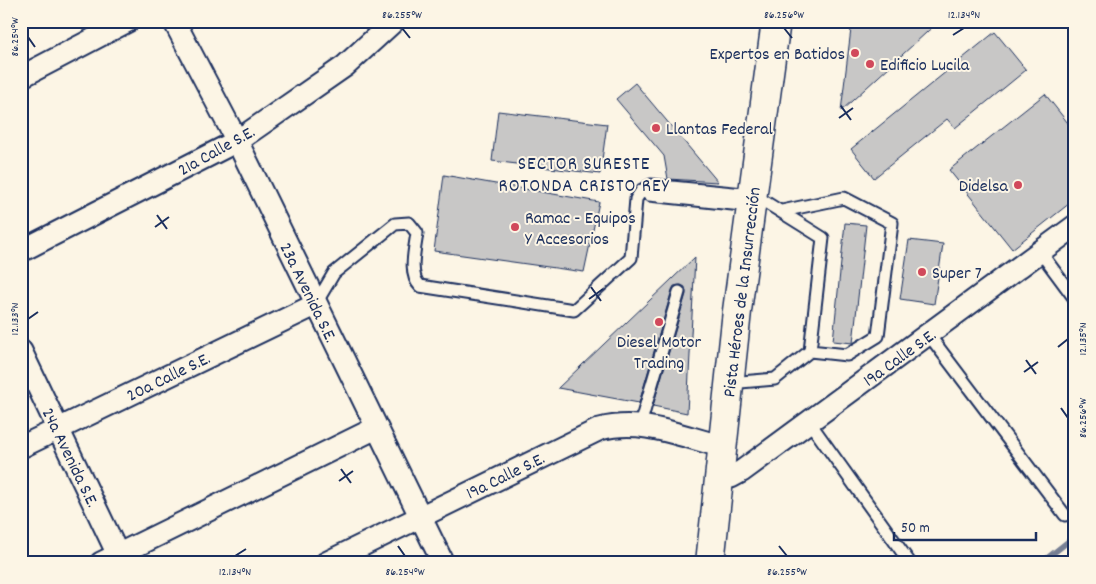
<svg xmlns="http://www.w3.org/2000/svg" width="1096" height="584" font-family="Dekko,sans-serif">
  <style>
    .lines { fill: none; stroke-linecap: round; stroke-linejoin: round }
    .stream { stroke: #767f94; stroke-width: 5.5 }
    .building { fill: #c8c7c6; stroke: #1b2f5e }
    .service-casing { stroke: #1b2f5e; stroke-width: 15 }
    .minor-casing { stroke: #1b2f5e; stroke-width: 25 }
    .primary-casing { stroke: #1b2f5e; stroke-width: 31 }
    .service { stroke: #fcf5e5; stroke-width: 11 }
    .minor { stroke: #fcf5e5; stroke-width: 21 }
    .primary { stroke: #fcf5e5; stroke-width: 28 }
    .ticks { fill: none; stroke: #1b2f5e; stroke-width: 2 }
    .poi-dot { fill: #d1495b; stroke: #fcf5e5; stroke-width: 2 }
    .labels { text-anchor: middle; stroke-width: 4; stroke-linejoin: round; paint-order: stroke }
    .poi-label { font-size: 18px; fill: #1b2f5e; stroke: #fcf5e5; text-anchor: start }
    .street-label { font-size: 18px; fill: #1b2f5e; stroke: #fcf5e5 }
    .neighbourhood-label { font-size: 19px; letter-spacing: 1px; fill: #1b2f5e; stroke: #fcf5e5 }
    .neatline { fill: none; stroke: #1b2f5e; stroke-width: 2 }
    .ticks-label { font-size: 12px; text-anchor: middle; fill: #1b2f5e }
  </style>
  <rect width="100%" height="100%" fill="#fcf5e5"/>
  <filter id="ink" filterUnits="userSpaceOnUse"><feTurbulence type="fractalNoise" baseFrequency=".02" numOctaves="2"/><feDisplacementMap in="SourceGraphic" scale="10" xChannelSelector="R" yChannelSelector="G"/><feConvolveMatrix kernelMatrix="1 2 1 2 8 2 1 2 1" color-interpolation-filters="sRGB"/></filter>
  <g filter="url(#ink)">
    <g class="lines">
      <!-- stream -->
      <path class="stream" d="M1041 563 1075 536"/>
    </g>
    <!-- building -->
    <path class="building" d="M852 21H939L841 111Z
      M995 32 1026 70 955 128 947 119 874 178 851 149Z
      M635 83 718 182 668 179 664 156 616 99Z
      M1045 94 1075 132V199L1012 249 949 170Z
      M498 111 607 124 600 174 492 161Z
      M444 175 599 202 584 272 434 251Z
      M845 223 866 225 853 343 833 341Z
      M909 240 943 244 934 304 900 299Z
      M695 257 687 413 653 406 686 294 685 287 681 285 674 286 672 290 639 403 558 388Z"/>
    <g class="lines">
      <defs>
        <path id="service" d="M642 190 649 195 751 206
          M782 211 844 198 892 223 878 336 847 355 810 351
          M1041 253 1075 299
          M315 305 334 273 395 224 409 223 417 233C415 249 408 274 420 286L574 310 631 258 636 199 642 190 651 185 754 195 823 238 810 351 775 379 729 383
          M929 335 1065 515
          M810 423 910 563
          M640 425 679 292"/>
        <path id="minor" d="M174 21 237 141 443 563
          M21 77 128 21
          M21 251 237 141 345 66 394 21
          M21 351 122 563
          M21 447 315 305
          M718 478 731 477 742 471 1075 226
          M101 563 376 428
          M326 563 600 429C642 418 680 436 721 446"/>
        <path id="primary" d="M710 563 737 311 776 21"/>
      </defs>
      <!-- service casing -->
      <use href="#service" class="service-casing"/>
      <!-- minor casing -->
      <use href="#minor" class="minor-casing"/>
      <!-- primary casing -->
      <use href="#primary" class="primary-casing"/>
      <!-- service -->
      <use href="#service" class="service"/>
      <!-- minor -->
      <use href="#minor" class="minor"/>
      <!-- primary -->
      <use href="#primary" class="primary"/>
    </g>
  </g>
  <!-- ticks -->
  <path class="ticks" d="M402 28 410 38M784 28 792 38M953 35 964 28M28 37 35 47M841 106 851 120M839 118 853 108M157 215 167 229M155 227 169 217M591 287 601 301M589 299 603 289M28 319 38 312M1058 347 1068 339M1026 360 1036 374M1024 372 1038 362M1061 408 1068 418M341 469 351 483M339 481 353 471M398 546 405 556M779 546 787 556M235 556 246 549"/>
  <!-- markers -->
  <g class="poi-dot">
    <circle cx="855" cy="53" r="5"/>
    <circle cx="870" cy="64" r="5"/>
    <circle cx="656" cy="128" r="5"/>
    <circle cx="1018" cy="185" r="5"/>
    <circle cx="515" cy="227" r="5"/>
    <circle cx="922" cy="272" r="5"/>
    <circle cx="659" cy="322" r="5"/>
  </g>
  <g class="labels">
    <!-- poi labels -->
    <g class="poi-label">
      <text x="845" y="59" text-anchor="end">Expertos en Batidos</text>
      <text x="880" y="70">Edificio Lucila</text>
      <text x="666" y="134">Llantas Federal</text>
      <text x="1008" y="191" text-anchor="end">Didelsa</text>
      <text x="525" y="223">Ramac - Equipos<tspan x="525" dy="21">Y Accesorios</tspan></text>
      <text x="932" y="278">Super 7</text>
      <text x="659" y="347" text-anchor="middle">Diesel Motor<tspan x="659" dy="21">Trading</tspan></text>
    </g>
    <!-- street labels -->
    <g class="street-label">
      <text transform="translate(216 150) rotate(-29)" y="6">21a Calle S.E.</text>
      <text transform="translate(309 292) rotate(64)" y="6">23a Avenida S.E.</text>
      <text transform="translate(741 292) rotate(-83)" y="6">Pista Héroes de la Insurrección</text>
      <text transform="translate(899 357) rotate(-36)" y="6">19a Calle S.E.</text>
      <text transform="translate(168 376) rotate(-26)" y="6">20a Calle S.E.</text>
      <text transform="translate(71 457) rotate(64)" y="6">24a Avenida S.E.</text>
      <text transform="translate(505 475) rotate(-26)" y="6">19a Calle S.E.</text>
    </g>
    <!-- neighbourhood labels -->
    <g class="neighbourhood-label">
      <text x="584" y="169">SECTOR SURESTE<tspan x="584" dy="22">ROTONDA CRISTO REY</tspan></text>
    </g>
  </g>
  <!-- margin -->
  <rect width="1096" height="584" fill="none" stroke="#fcf5e5" stroke-width="55"/>
  <!-- scale -->
  <path d="M894 532v8h142v-8" fill="none" stroke="#1b2f5e" stroke-width="2.5"/>
  <text x="901" y="532" font-size="15" fill="#1b2f5e" stroke="#fcf5e5" stroke-width="4" paint-order="stroke">50 m</text>
  <rect x="28" y="28" width="1040" height="528" class="neatline"/>
  <g class="ticks-label">
    <text x="402" y="18">86.255°W</text>
    <text x="784" y="18">86.256°W</text>
    <text x="964" y="18">12.134°N</text>
    <text transform="translate(14 37) rotate(-90)" y="4">86.254°W</text>
    <text transform="translate(14 319) rotate(-90)" y="4">12.133°N</text>
    <text transform="translate(1082 339) rotate(-90)" y="4">12.135°N</text>
    <text transform="translate(1082 418) rotate(-90)" y="4">86.256°W</text>
    <text x="235" y="575">12.134°N</text>
    <text x="405" y="575">86.254°W</text>
    <text x="787" y="575">86.255°W</text>
  </g>
</svg>
